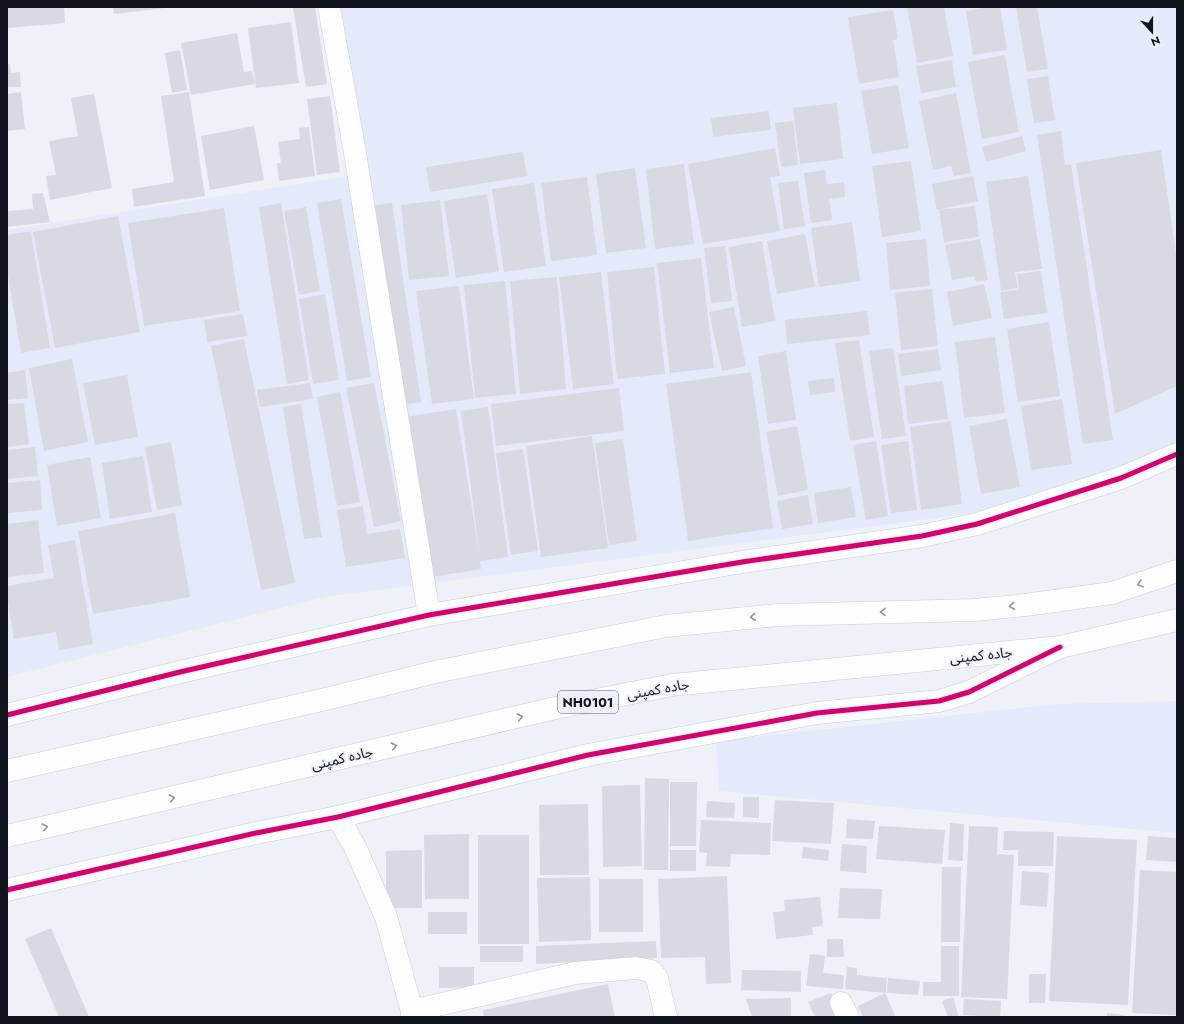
<svg xmlns="http://www.w3.org/2000/svg" width="1184" height="1024" font-family="Jost,'Noto Sans Arabic',sans-serif">
  <style>
    .built { fill: #e5eafa }
    .building { fill: #d7dae3 }
    .lines { fill: none; stroke-linecap: round; stroke-linejoin: round }
    .minor-casing { stroke: #c9cdd5; stroke-width: 23 }
    .tertiary-casing { stroke: #c9cdd5; stroke-width: 23 }
    .trunk-casing { stroke: #c9cdd5; stroke-width: 23 }
    .minor { stroke: #fcfdfe; stroke-width: 22 }
    .tertiary { stroke: #fcfdfe; stroke-width: 22 }
    .trunk { stroke: #fcfdfe; stroke-width: 22 }
    .cycleway-casing { stroke: #ebf0fb; stroke-width: 8 }
    .cycleway { stroke: #d6006c; stroke-width: 5 }
    .oneway { stroke: #929499 }
    .labels { text-anchor: middle; stroke-width: 3.5; stroke-linejoin: round; paint-order: stroke }
    .shield { fill: #ebf0fb; stroke: #525660; stroke-width: 1 }
    .shield-label { font-size: 13px; font-weight: bold; fill: #10141e }
    .street-label { font-size: 14px; fill: #10141e; stroke: #ebf0fb }
  </style>
  <rect width="100%" height="100%" fill="#eef1f8"/>
  <!-- built -->
  <path class="built" d="M340 7H1177V447L1108 496 324 597 7 677V230L355 175Z
    M1177 701V833L719 791 716 741 1057 704Z"/>
  <!-- building -->
  <path class="building" d="M7 7H64L65 23 7 28Z
    M113 7H163L164 8 114 14Z
    M301 7H315L327 84 306 87 293 8Z
    M907 7H944L953 56 917 63Z
    M990 7H1000L1007 50 973 55 966 11Z
    M1016 7H1037L1048 69 1027 72Z
    M893 10 898 39 893 40 899 77 859 84 848 17Z
    M291 22 299 83 256 88 248 28Z
    M237 33 244 72 252 71 255 84 191 95 181 43Z
    M180 50 187 90 172 93 165 53Z
    M1005 55 1019 132 982 139 968 62Z
    M952 60 956 87 921 93 916 66Z
    M10 64 11 73 20 72 21 87H7V65Z
    M1048 76 1055 120 1034 123 1027 79Z
    M898 85 909 148 872 154 861 91Z
    M21 92 25 129 7 131V94Z
    M189 92 205 196 134 207 132 189 174 182 161 96Z
    M956 93 971 173 954 176 951 166 933 170 919 101Z
    M94 94 112 188 50 200 46 176 56 175 49 141 78 136 71 98Z
    M330 96 340 172 317 175 307 99Z
    M837 103 843 159 800 164 793 108Z
    M769 111 771 130 713 137 711 118Z
    M793 121 798 165 781 167 775 123Z
    M254 126 264 180 210 190 201 136Z
    M309 127 315 176 279 181 277 163H281L278 142 300 139 299 128Z
    M1061 131 1065 165 1071 164 1113 440 1083 444 1037 135Z
    M1022 136 1026 151 986 162 982 147Z
    M775 148 780 176 770 177 780 231 703 244 688 164Z
    M1161 150 1177 260V386L1115 414 1076 163Z
    M523 152 527 176 430 192 426 167Z
    M911 161 921 231 882 237 872 166Z
    M684 164 694 244 655 249 646 169Z
    M635 168 646 248 606 253 596 174Z
    M825 170 827 184 844 182 845 197 829 199 832 220 811 223 804 173Z
    M973 176 978 201 937 210 932 184Z
    M1028 176 1042 269 1015 272 1018 288 1001 291 986 182Z
    M587 177 597 255 551 261 541 183Z
    M798 181 805 226 784 229 778 183Z
    M534 183 546 266 504 272 492 189Z
    M43 193 50 222 7 227V211L33 209 32 194Z
    M487 194 499 271 456 278 444 201Z
    M341 199 371 377 347 381 317 203Z
    M440 200 449 276 409 280 401 205Z
    M281 203 309 380 287 384 259 207Z
    M392 203 421 402 400 405 371 206Z
    M975 206 979 237 944 242 939 210Z
    M306 207 320 291 299 295 284 211Z
    M224 208 240 311 144 326 128 223Z
    M118 216 140 332 55 348 33 232Z
    M852 222 860 281 819 287 811 228Z
    M31 231 50 348 21 353 7 270V235Z
    M805 234 815 287 777 294 767 241Z
    M926 239 930 286 890 290 886 243Z
    M980 239 988 280 976 282 974 276 952 280 945 245Z
    M762 241 775 321 742 327 729 247Z
    M725 246 732 301 711 303 704 248Z
    M701 258 714 368 670 373 657 263Z
    M654 267 665 374 617 379 607 272Z
    M1041 271 1047 313 1004 319 1000 292 1019 290 1017 274Z
    M601 272 614 384 573 389 559 277Z
    M557 277 566 389 520 394 510 281Z
    M505 281 516 394 475 398 464 285Z
    M984 284 992 318 953 326 947 292Z
    M459 286 474 399 432 404 416 291Z
    M932 289 938 346 901 350 895 293Z
    M325 294 339 380 313 384 299 299Z
    M734 307 746 366 722 371 709 312Z
    M867 311 870 335 787 344 785 320Z
    M243 314 247 336 207 342 204 320Z
    M1049 322 1060 396 1018 402 1007 329Z
    M995 337 1005 413 964 418 955 342Z
    M244 339 295 583 261 590 211 346Z
    M859 340 874 437 850 441 835 343Z
    M893 348 906 436 882 439 869 351Z
    M938 349 941 370 901 376 898 354Z
    M786 351 796 420 768 424 758 356Z
    M72 359 88 442 44 451 29 368Z
    M25 370 28 398 7 400V373Z
    M751 372 773 528 688 541 666 384Z
    M127 375 138 437 95 445 83 383Z
    M834 378 835 392 810 395 808 381Z
    M943 381 948 419 908 424 904 386Z
    M310 383 313 399 260 407 257 390Z
    M374 383 401 521 374 527 346 388Z
    M619 388 624 431 496 446 491 404Z
    M340 392 360 502 337 506 317 397Z
    M1062 399 1072 464 1031 470 1021 406Z
    M24 403 29 444 7 447V404Z
    M301 404 322 537 304 539 283 407Z
    M488 407 508 557 480 561 481 569 425 578 399 418 456 409 480 558 461 411Z
    M1007 419 1020 487 981 494 969 426Z
    M951 421 962 504 921 510 910 427Z
    M797 426 808 490 778 496 766 432Z
    M592 436 608 548 541 557 526 446Z
    M623 439 637 541 609 545 595 443Z
    M876 441 888 516 866 520 853 445Z
    M908 441 917 510 891 513 881 445Z
    M171 442 182 505 157 510 145 447Z
    M35 447 38 476 7 479V450Z
    M523 449 538 551 511 555 496 453Z
    M143 456 152 512 110 519 102 463Z
    M90 457 101 518 57 526 47 465Z
    M40 480 42 510 7 513V483Z
    M851 487 856 517 818 523 814 493Z
    M808 495 813 524 782 529 777 501Z
    M363 506 367 534 400 529 405 558 346 567 337 510Z
    M175 513 190 597 93 614 78 531Z
    M38 520 44 573 7 577V524Z
    M75 540 93 644 59 650 56 632 14 639 7 597V586L54 578 48 545Z
    M645 778 669 779 668 870H644Z
    M670 782H697L696 846H670Z
    M640 785 642 866 603 867 602 786Z
    M743 797H759V818L743 817Z
    M775 800 834 803 831 844 772 841Z
    M707 801 735 803 734 818 706 817Z
    M588 804 589 875H540L539 805Z
    M847 819 875 821 873 839 846 838Z
    M701 820 771 823 770 855 731 854 730 867 706 866 707 853 699 852Z
    M950 823 964 824 963 861 948 860Z
    M879 826 945 830 942 864 876 859Z
    M969 826 998 827 997 854 1014 855 1007 999 961 997Z
    M1004 831 1054 832 1053 866H1018V850H1003Z
    M469 834V899H425L424 835Z
    M478 835H529V944H478Z
    M1057 836 1137 840 1128 1005 1049 1001Z
    M1148 836 1177 838V862L1146 860Z
    M842 844 867 846 866 873 840 871Z
    M803 847 829 850 828 861 802 858Z
    M422 850V908H386V851Z
    M670 850H696V871H670Z
    M942 867H961L960 942H941Z
    M1140 870 1177 872V1015L1132 1013Z
    M1022 871 1049 873 1047 907 1020 905Z
    M727 876 731 983 706 984 705 957 661 958 658 879Z
    M590 877 591 940 539 942 537 878Z
    M599 879H643V932H599Z
    M840 888 882 889 880 919 838 918Z
    M820 897 823 926 812 927 813 935 776 939 773 912 785 911 784 900Z
    M428 912H467V934H428Z
    M51 928 89 1017H59L25 939Z
    M827 939H843L844 957H827Z
    M656 941 657 958 536 964V946Z
    M480 946H523V962H480Z
    M941 946H959V996H923V982H941Z
    M810 954 825 956 823 973 844 975 843 989 806 986Z
    M439 967H474V987L439 988Z
    M847 967 857 968V975L887 978 886 993 845 989Z
    M742 970 801 971V992L741 990Z
    M1029 974H1046L1045 1003H1029Z
    M888 978 920 981 918 995 887 993Z
    M608 984 615 1017H484L483 1010Z
    M831 993 841 1017H815L808 1002Z
    M885 993 895 1015 892 1017H863L858 1006Z
    M953 997 959 1017H948L942 1001Z
    M791 998V1017H752L746 999Z
    M964 999 1001 1001 1000 1017 963 1015Z
    M1107 1013 1124 1015V1017H1107Z"/>
  <g class="lines">
    <defs>
      <path id="minor" d="M329 7 354 147 429 615
        M338 817 355 847 386 917 412 1011V1017
        M841 1003 848 1017
        M412 1011 575 973 636 968 651 971 657 978 666 1017"/>
      <path id="tertiary" d="M7 715 180 672 429 615 742 562 922 536 977 524 1121 478 1177 454
        M7 890 256 833 338 817 588 755 817 713 939 701 969 692 1060 647"/>
      <path id="trunk" d="M7 771 326 699 435 672 666 626 778 615 975 610 1025 605 1112 593 1177 571
        M7 836 551 709 672 685 1060 647 1177 620"/>
    </defs>
    <!-- minor casing -->
    <use href="#minor" class="minor-casing"/>
    <!-- tertiary casing -->
    <use href="#tertiary" class="tertiary-casing"/>
    <!-- trunk casing -->
    <use href="#trunk" class="trunk-casing"/>
    <!-- minor -->
    <use href="#minor" class="minor"/>
    <!-- tertiary -->
    <use href="#tertiary" class="tertiary"/>
    <!-- trunk -->
    <use href="#trunk" class="trunk"/>
    <defs>
      <path id="cycleway" d="M7 715 180 672 429 615 742 562 922 536 977 524 1121 478 1177 454
        M7 890 256 833 338 817 588 755 817 713 939 701 969 692 1060 647"/>
    </defs>
    <!-- cycleway casing -->
    <use href="#cycleway" class="cycleway-casing"/>
    <!-- cycleway -->
    <use href="#cycleway" class="cycleway"/>
  </g>
  <!-- one-way arrows -->
  <defs><path id="oneway-chevron" d="M-2-3.5L2.5 0L-2 3.5" fill="none" stroke-width="1.6" stroke-linecap="round" stroke-linejoin="round"/></defs>
  <g class="oneway">
    <use href="#oneway-chevron" transform="translate(1140 584) rotate(162)"/>
    <use href="#oneway-chevron" transform="translate(1012 606) rotate(174)"/>
    <use href="#oneway-chevron" transform="translate(883 612) rotate(179)"/>
    <use href="#oneway-chevron" transform="translate(753 617) rotate(174)"/>
    <use href="#oneway-chevron" transform="translate(520 717) rotate(-13)"/>
    <use href="#oneway-chevron" transform="translate(394 746) rotate(-13)"/>
    <use href="#oneway-chevron" transform="translate(172 798) rotate(-13)"/>
    <use href="#oneway-chevron" transform="translate(45 827) rotate(-13)"/>
  </g>
  <g class="labels">
    <!-- shield labels -->
    <rect class="shield" x="558" y="691" width="60" height="22" rx="3"/>
    <g class="shield-label">
      <text x="588" y="707">NH0101</text>
    </g>
    <!-- street labels -->
    <g class="street-label">
      <text transform="translate(981 655) rotate(-6)" y="5">جاده کمپنی</text>
      <text transform="translate(658 689) rotate(-10)" y="5">جاده کمپنی</text>
      <text transform="translate(342 758) rotate(-13)" y="5">جاده کمپنی</text>
    </g>
  </g>
  <!-- border -->
  <rect width="1184" height="1024" fill="none" stroke="#10141e" stroke-width="16"/>
  <!-- north arrow -->
  <g transform="translate(1152 32) rotate(159)" stroke="#ebf0fb" stroke-width="3" paint-order="stroke">
  <path d="M0-3L7 15L0 10L-7 15Z" fill="#10141e"/>
  <text y="-6" font-size="11" font-weight="bold" text-anchor="middle" fill="#10141e">N</text>
  </g>
</svg>
